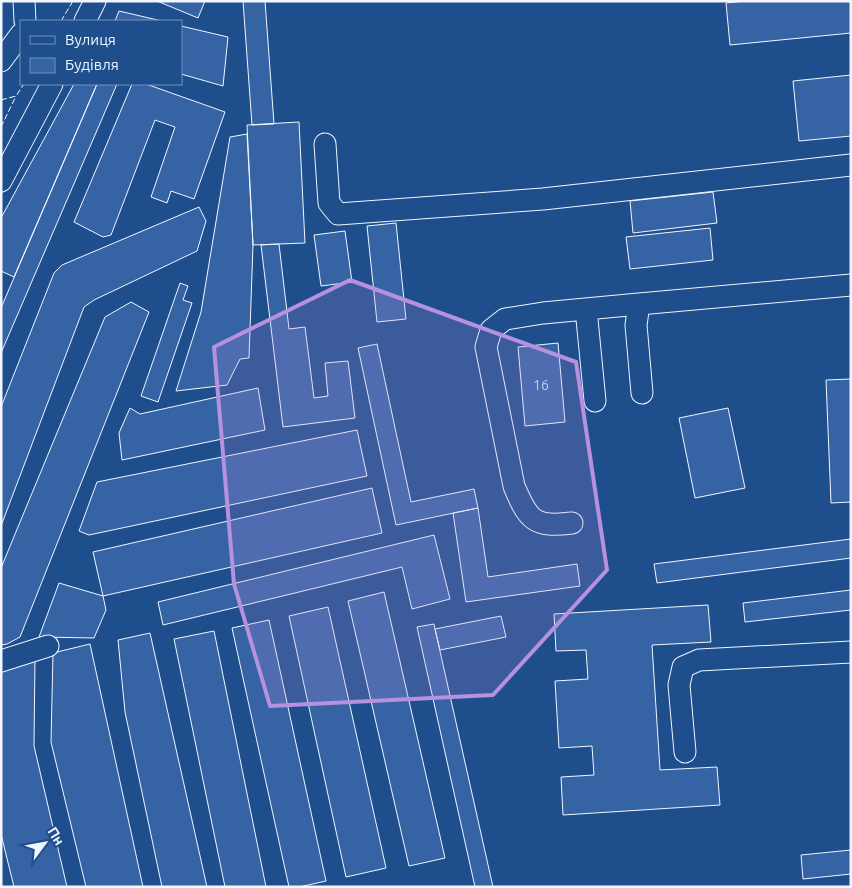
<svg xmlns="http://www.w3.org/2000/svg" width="852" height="888" font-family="Ubuntu,sans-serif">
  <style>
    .building { fill: #3563a3; stroke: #f2f6ff }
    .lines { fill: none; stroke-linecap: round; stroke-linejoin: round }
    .minor-casing { stroke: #f2f6ff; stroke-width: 23 }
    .minor { stroke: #1f4e8c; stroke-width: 21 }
    .fence { stroke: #f2f6ff; stroke-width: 1; stroke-dasharray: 6 2.5; stroke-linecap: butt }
    .marked { fill: #b691df; fill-opacity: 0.2; stroke: #b691df; stroke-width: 4; stroke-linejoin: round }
    .labels { text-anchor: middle; stroke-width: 4; stroke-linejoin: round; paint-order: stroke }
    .number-label { font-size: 14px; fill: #c3d1e8 }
  </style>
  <rect width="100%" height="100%" fill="#1f4e8c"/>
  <!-- building -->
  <path class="building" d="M157 1H205L198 18Z
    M243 1H265L274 124 252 125Z
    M745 1H851V33L730 45 726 3Z
    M119 11 162 21H115Z
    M181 26 228 37 223 86 181 74Z
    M851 75V136L799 141 793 81Z
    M74 84H97L14 277 1 271V218Z
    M97 84H117L1 353V308Z
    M132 84H146L225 112 194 199 171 191 167 203 151 197 175 127 155 120 111 235 103 237 74 222Z
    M299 122 305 243 253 245 247 125Z
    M247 134 253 245 249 358 240 359 227 385 176 391 201 312 230 137Z
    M713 192 717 223 633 233 630 201Z
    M199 207 206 221 197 251 94 300 84 307 1 526V407L54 273 62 265Z
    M396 223 406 319 377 322 367 226Z
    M710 228 713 260 630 269 626 237Z
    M345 231 352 282 321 286 314 235Z
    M279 244 289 329 305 327 314 398 328 396 325 363 348 361 355 418 283 427 261 245Z
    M180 283 188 286 183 300 192 303 158 402 141 396Z
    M131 302 149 312 20 637 7 644 1 645V568L105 317Z
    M558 343 565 422 525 426 518 347Z
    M377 344 411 502 474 489 478 508 396 525 358 348Z
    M851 379V502L831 503 826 380Z
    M258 388 265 430 122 460 119 433 130 408 140 414Z
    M728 408 745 488 695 498 679 418Z
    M357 430 367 476 89 535 79 531 97 482Z
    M372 488 382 533 103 596 93 552Z
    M478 508 488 577 577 564 580 586 466 602 453 513Z
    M434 535 450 599 412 609 402 567 163 625 158 602Z
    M851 539V558L657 583 654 564Z
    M59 583 103 596 106 610 94 638 39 637Z
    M851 590V610L745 622 743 603Z
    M384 592 445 858 409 866 348 601Z
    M708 605 711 642 652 645 660 770 717 767 720 805 563 815 561 777 594 775 592 746 559 748 555 681 588 679 586 650 556 651 554 614Z
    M328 607 386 868 346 877 289 616Z
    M501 616 506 637 440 650 435 629Z
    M269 620 326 881 299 887H289L232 628Z
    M434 624 435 629 493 887H475L417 627Z
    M214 631 266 887H225L174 639Z
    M150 633 207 887H162L125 712 118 640Z
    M90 644 143 887H86L51 742 53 653Z
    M35 657 34 746 67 887H14L1 834V668Z
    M851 850V874L803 879 801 855Z"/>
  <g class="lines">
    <defs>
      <path id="minor" d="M24 1 25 21
        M85 21 95 1
        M1 61 21 34
        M325 144 329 203 338 214 543 199 851 165
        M1 181 52 84
        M586 309 595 401
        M642 393 636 325 639 304 851 285
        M572 523C534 528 528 520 514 486L486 347 491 330 505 319 543 313 639 304
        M1 661 48 646
        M685 752 679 685 683 667 699 660 851 652"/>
    </defs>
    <!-- minor casing -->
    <use href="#minor" class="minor-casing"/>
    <!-- minor -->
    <use href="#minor" class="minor"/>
    <!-- fence -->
    <path class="fence" d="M61 21 73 1
      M1 100 16 96 24 84
      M1 127 16 96"/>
  </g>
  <!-- marked area -->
  <path class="marked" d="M350 280 576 362 607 570 493 695 270 706 234 584 214 347Z"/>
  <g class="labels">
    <!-- number labels -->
    <g class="number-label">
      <text x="541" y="390">16</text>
    </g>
  </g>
  <!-- border -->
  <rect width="852" height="888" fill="none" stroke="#f2f6ff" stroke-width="5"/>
  <!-- legend -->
  <rect x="20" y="20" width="162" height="65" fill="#1f4e8c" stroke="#7391ba"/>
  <rect x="30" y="36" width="25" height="8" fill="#1f4e8c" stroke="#7391ba"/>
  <text x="65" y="45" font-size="15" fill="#f2f6ff">Вулиця</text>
  <rect x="30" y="58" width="25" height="15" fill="#3563a3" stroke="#7391ba"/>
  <text x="65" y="70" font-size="15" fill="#f2f6ff">Будівля</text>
  <!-- north arrow -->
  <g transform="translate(45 843) rotate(58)" stroke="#1f4e8c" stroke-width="4" paint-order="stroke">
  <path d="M0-4L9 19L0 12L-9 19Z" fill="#f2f6ff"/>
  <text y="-8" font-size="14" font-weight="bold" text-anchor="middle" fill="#f2f6ff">Пн</text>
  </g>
</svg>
